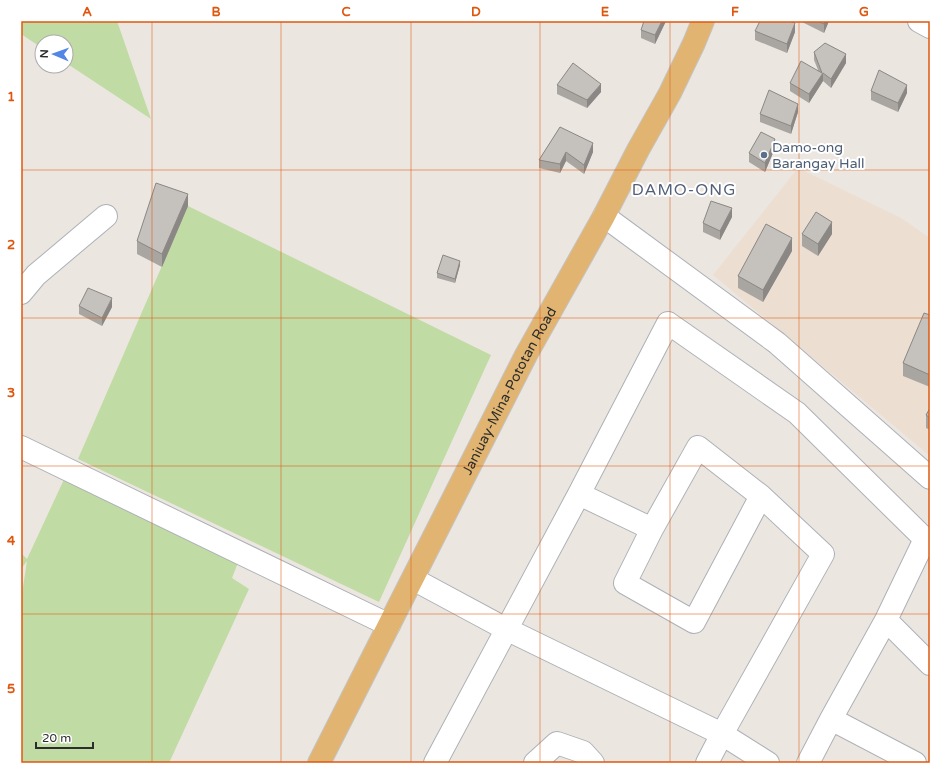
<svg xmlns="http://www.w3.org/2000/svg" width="951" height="784" font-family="'Varela Round',sans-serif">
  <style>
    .education { fill: #ecdfd2 }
    .green { fill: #c0dca4 }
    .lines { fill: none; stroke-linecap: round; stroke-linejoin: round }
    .minor-casing { stroke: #adb1b7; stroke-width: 24 }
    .major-casing { stroke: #c4c4c4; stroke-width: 24 }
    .minor { stroke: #fff; stroke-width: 22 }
    .major { stroke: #e1b571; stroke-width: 22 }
    .wall { fill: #a9a6a2 }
    .shaded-wall { fill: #8a8784 }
    .building { fill: #c5c1bc; stroke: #8a8784 }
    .grid { fill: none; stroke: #df570e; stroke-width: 1; stroke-opacity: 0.55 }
    .service-dot { fill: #5c6f8a; stroke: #fff; stroke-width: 1.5 }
    .labels { text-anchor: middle; stroke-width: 4; stroke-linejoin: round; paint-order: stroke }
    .service-label { font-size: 14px; fill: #4e5e75; stroke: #fff; text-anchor: start }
    .street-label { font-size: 14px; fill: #2d2d2d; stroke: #fff }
    .quarter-label { font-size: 16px; letter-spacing: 1px; fill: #525f79; stroke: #fff }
    .neatline { fill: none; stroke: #df570e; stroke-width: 1.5 }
    .grid-label { font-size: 13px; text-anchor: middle; font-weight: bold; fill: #df570e }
  </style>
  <rect width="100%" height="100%" fill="#ece6e1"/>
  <!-- education -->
  <path class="education" d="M798 168 901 218 930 238V456L713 275Z"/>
  <!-- green -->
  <path class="green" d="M21 21H117L151 119 66 63V42H42V48L21 34Z
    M188 206 491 355 379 602 78 459Z
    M66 475 239 560 232 578 249 589 169 763H21V600L27 561 21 569V553L27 559Z"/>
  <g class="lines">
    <defs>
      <path id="minor" d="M919 21 930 27
        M604 216 777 343 930 478
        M21 293 36 275 106 216
        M21 447 389 625
        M579 494 652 529
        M413 579 506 629 722 734 768 763
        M886 620 930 664
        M831 719 915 763
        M435 763 579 494 668 323 797 413 930 544
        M535 763 557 743 583 752 593 763
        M707 763 722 734 823 554 761 496 698 447 652 529 625 583 694 622 761 496
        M808 763 831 719 886 620 925 539"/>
      <g id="major">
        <path id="s1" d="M319 763 526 355 604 216 638 150 670 93 694 43 703 21"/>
      </g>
    </defs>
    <!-- minor casing -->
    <use href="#minor" class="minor-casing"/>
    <!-- major casing -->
    <use href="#major" class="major-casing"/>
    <!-- minor -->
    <use href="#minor" class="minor"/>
    <!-- major -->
    <use href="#major" class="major"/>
  </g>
  <!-- wall -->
  <path class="wall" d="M666 21 655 44 641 38V30Z
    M800 21H829L824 33Z
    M755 31 795 32 787 53 755 40Z
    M814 52 846 63 831 88 823 81 809 103 790 91V83L818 70 814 60Z
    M557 85 601 92 587 108 557 94Z
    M871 91 907 93 898 112 871 100Z
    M798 112 791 134 760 122V114Z
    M560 127 593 152 584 174 566 161 560 173 539 168V160Z
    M775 148 765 172 749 162V153Z
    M188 206 162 267 137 254V241Z
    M732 217 720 240 703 232V223Z
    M802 234H832L818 256 802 246Z
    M792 251 763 302 738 288V276Z
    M460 265 455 283 437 278V273Z
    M79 306 112 307 102 326 79 314Z
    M930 315V387L903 376V363Z
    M930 408V430L926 428V415Z"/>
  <!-- shaded-wall -->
  <path class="shaded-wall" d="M662 21H666L655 44V35Z
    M825 21H829L824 33V24Z
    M795 23V32L787 53V44Z
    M846 54V63L831 88V79Z
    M823 73V81L809 103V94Z
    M601 84V92L587 108V100Z
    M907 85V93L898 112V103Z
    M798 104V112L791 134V126Z
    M775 139V148L765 172V163Z
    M593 143V152L584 174V165Z
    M566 152V161L560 173V164Z
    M188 194V206L162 267V254Z
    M732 208V217L720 240V231Z
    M832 222V234L818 256V244Z
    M792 238V251L763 302V290Z
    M460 261V265L455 283V279Z
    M112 298V307L102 326V318Z"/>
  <!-- building -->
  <path class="building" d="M644 21H662L655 35 641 30Z
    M760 21H789L795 23 787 44 755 31Z
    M817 21H825L824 24Z
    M825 43 846 54 831 79 823 73 809 94 790 83 801 61 822 73 814 52Z
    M573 63 601 84 587 100 557 85Z
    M879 70 907 85 898 103 871 91Z
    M769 90 798 104 791 126 760 114Z
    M560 127 593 143 584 165 566 152 560 164 539 160Z
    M761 132 775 139 765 163 749 153Z
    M156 183 188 194 162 254 137 241Z
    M711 201 732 208 720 231 703 223Z
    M816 212 832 222 818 244 802 234Z
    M766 224 792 238 763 290 738 276Z
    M443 255 460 261 455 279 437 273Z
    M88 288 112 298 102 318 79 306Z
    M924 313 930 315V375L903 363Z
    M930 408V418L926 415Z"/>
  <!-- grid -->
  <path class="grid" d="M152 21V763M281 21V763M411 21V763M540 21V763M670 21V763M799 21V763M21 170H930M21 318H930M21 466H930M21 614H930"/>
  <!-- markers -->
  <circle class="service-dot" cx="764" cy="155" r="4"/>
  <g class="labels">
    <!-- service labels -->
    <g class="service-label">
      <text x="772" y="152">Damo-ong<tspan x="772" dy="16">Barangay Hall</tspan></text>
    </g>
    <!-- street labels -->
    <g class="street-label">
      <text dy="5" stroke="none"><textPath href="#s1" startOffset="418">Janiuay-Mina-Pototan Road</textPath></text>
    </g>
    <!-- quarter labels -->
    <g class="quarter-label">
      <text x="684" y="195">DAMO-ONG</text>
    </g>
  </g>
  <!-- border -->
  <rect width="951" height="784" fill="none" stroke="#ffffff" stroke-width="44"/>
  <!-- north arrow -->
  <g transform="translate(54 54) rotate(272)"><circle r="19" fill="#ffffff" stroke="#ababab"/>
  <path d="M0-3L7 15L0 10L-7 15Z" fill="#5486e6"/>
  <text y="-6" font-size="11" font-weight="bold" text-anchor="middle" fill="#2d2d2d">N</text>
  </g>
  <!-- scale -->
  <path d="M36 742v6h57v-6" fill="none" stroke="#2d2d2d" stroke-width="2"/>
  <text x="42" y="742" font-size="12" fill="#2d2d2d" stroke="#ffffff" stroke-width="3" paint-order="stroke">20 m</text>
  <rect x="22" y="22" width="907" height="740" class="neatline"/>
  <g class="grid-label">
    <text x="87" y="16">A</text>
    <text x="216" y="16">B</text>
    <text x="346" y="16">C</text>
    <text x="476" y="16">D</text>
    <text x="605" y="16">E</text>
    <text x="735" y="16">F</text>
    <text x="864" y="16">G</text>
    <text x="11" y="101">1</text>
    <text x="11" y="249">2</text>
    <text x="11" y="397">3</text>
    <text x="11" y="545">4</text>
    <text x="11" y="693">5</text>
  </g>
</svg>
